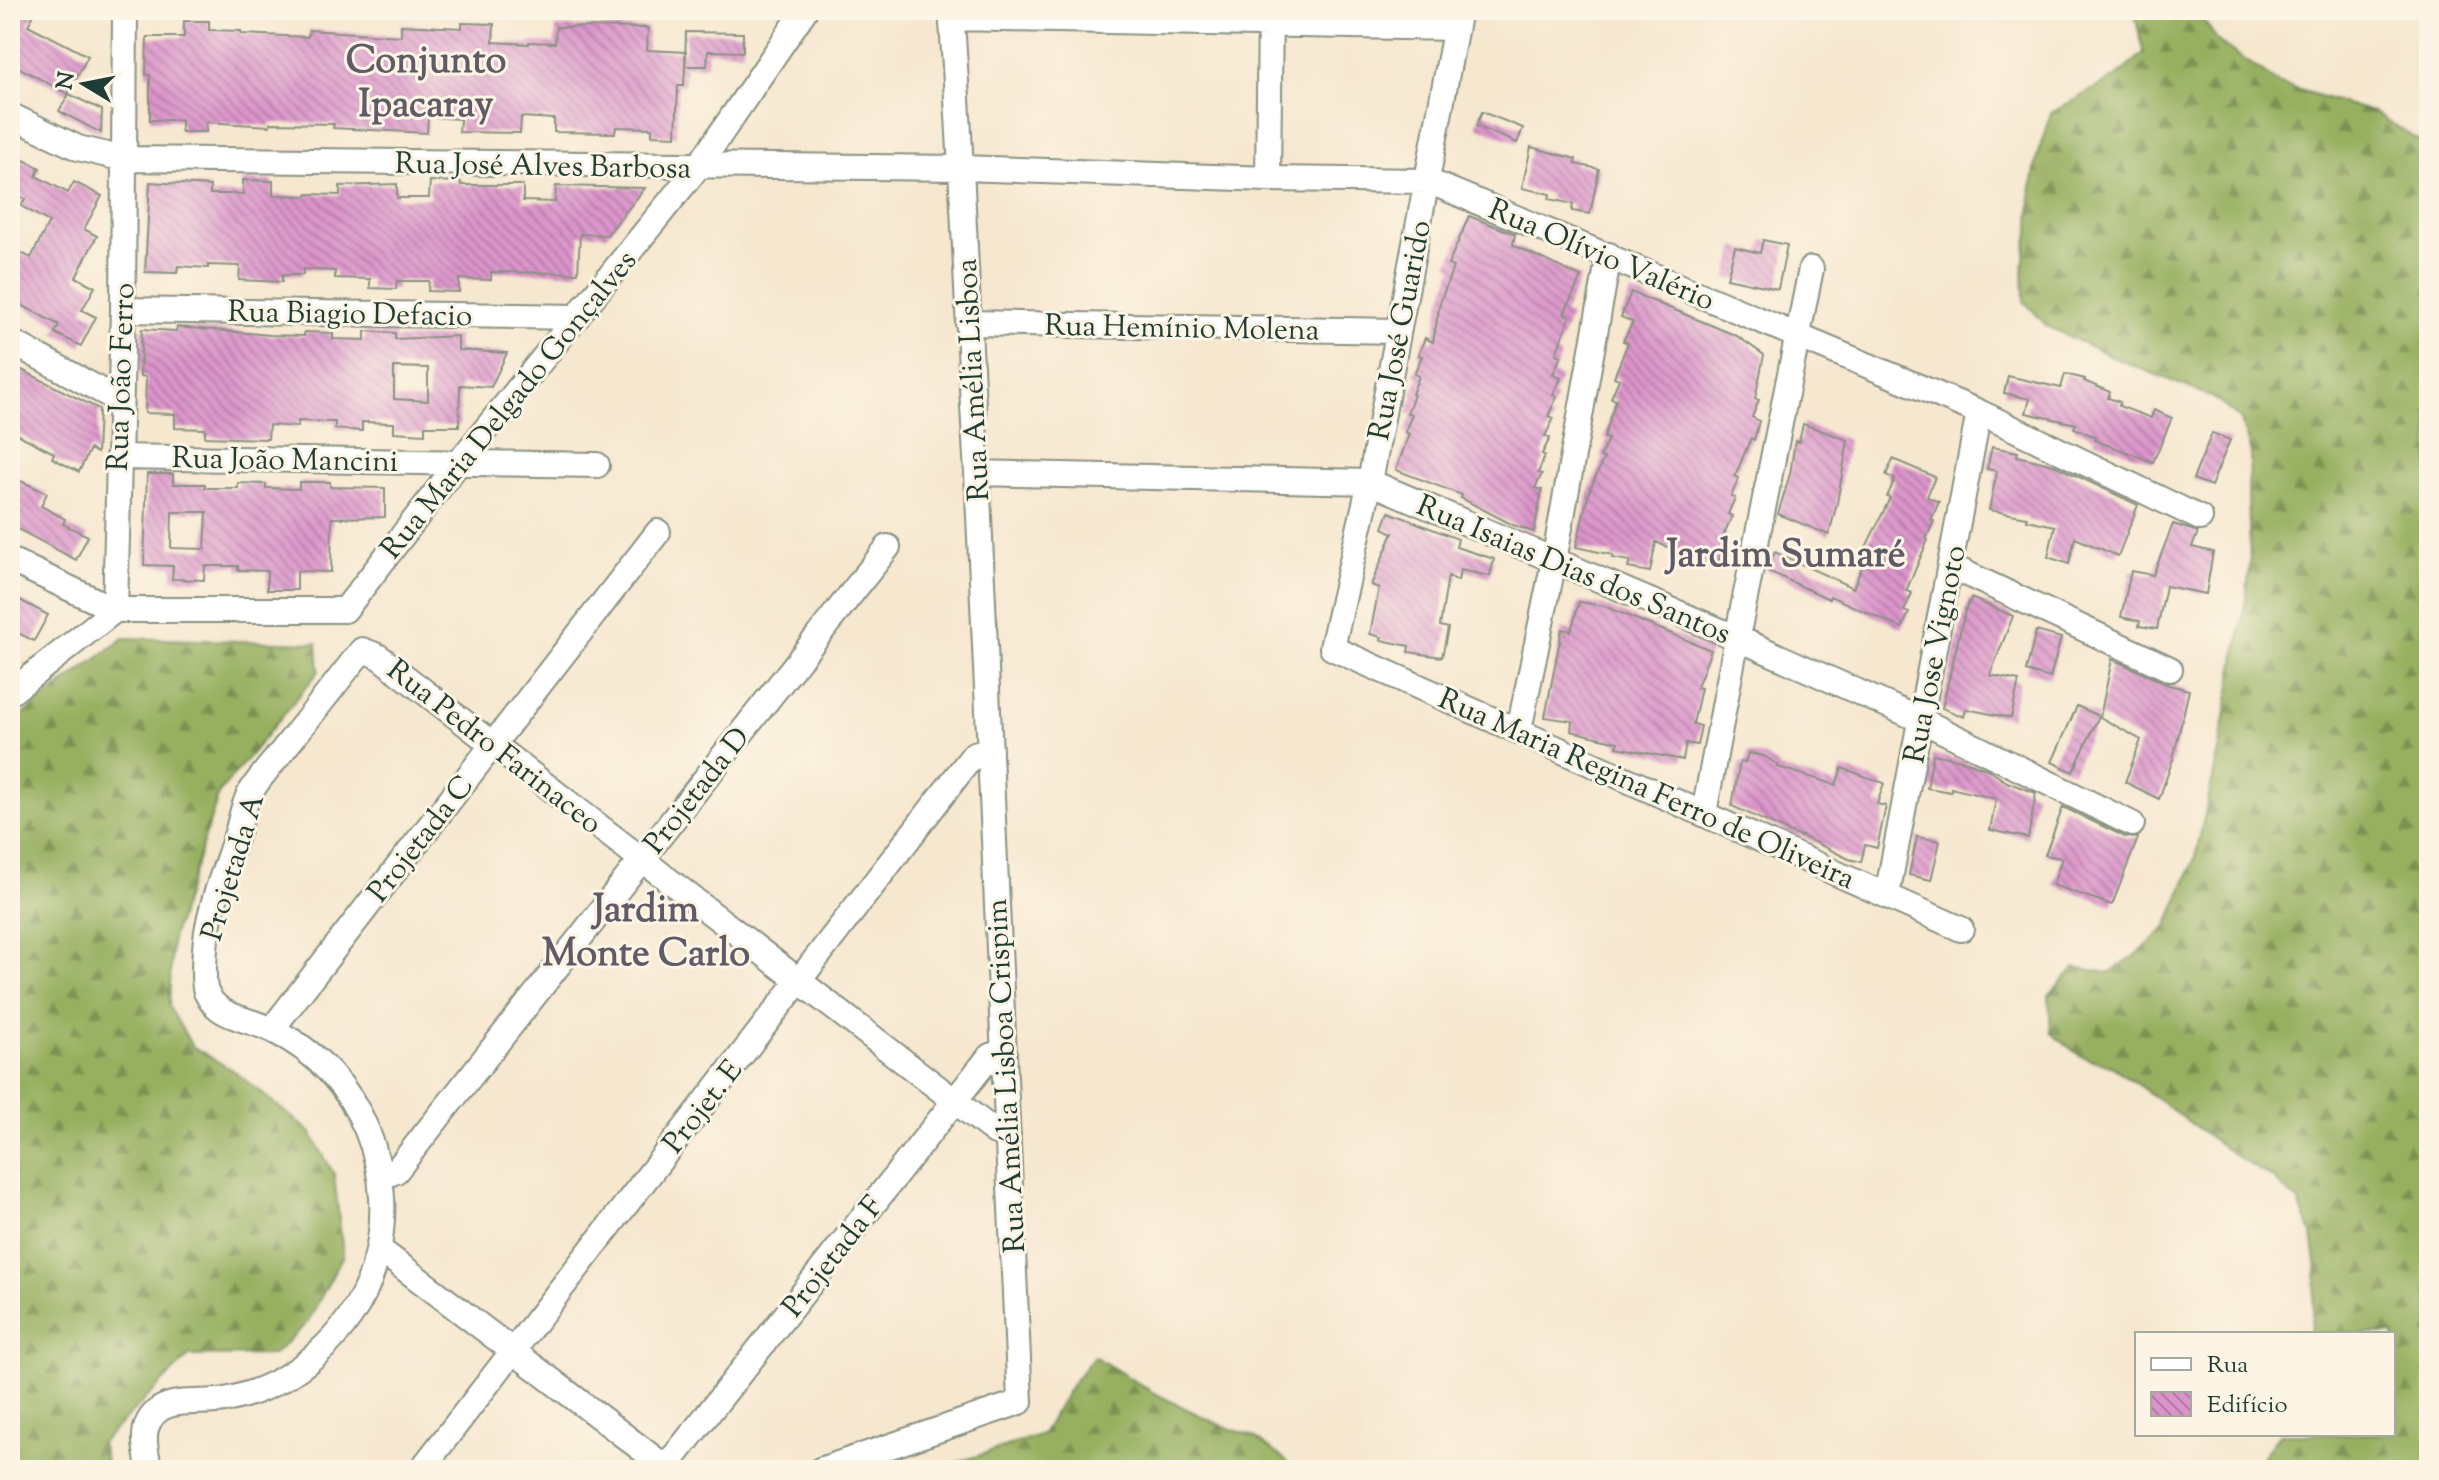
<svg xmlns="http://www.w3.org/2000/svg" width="2439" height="1480" font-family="'Sorts Mill Goudy',serif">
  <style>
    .forest { fill: url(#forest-firs); stroke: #5b764a; stroke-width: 2 }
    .building { fill: url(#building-back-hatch); fill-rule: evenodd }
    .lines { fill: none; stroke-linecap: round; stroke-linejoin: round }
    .minor-casing { stroke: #8a9282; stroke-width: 28 }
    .minor { stroke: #fff; stroke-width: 24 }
    .labels { text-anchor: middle; stroke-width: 6; stroke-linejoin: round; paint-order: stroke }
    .street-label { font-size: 30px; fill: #1f3d34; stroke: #fcf5e5 }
    .district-label { font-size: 38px; font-weight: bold; fill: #615b68; stroke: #fcf5e5 }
  </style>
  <defs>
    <pattern id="forest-firs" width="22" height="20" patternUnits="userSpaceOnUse" patternTransform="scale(2)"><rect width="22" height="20" fill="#97b061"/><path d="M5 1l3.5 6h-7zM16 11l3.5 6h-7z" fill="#7b9051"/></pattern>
    <pattern id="building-back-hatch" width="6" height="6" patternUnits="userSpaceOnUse" patternTransform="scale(2)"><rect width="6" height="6" fill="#db94ca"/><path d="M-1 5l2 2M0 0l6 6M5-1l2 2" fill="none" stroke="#b17aa5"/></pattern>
  </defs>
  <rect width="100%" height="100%" fill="#fcf5e5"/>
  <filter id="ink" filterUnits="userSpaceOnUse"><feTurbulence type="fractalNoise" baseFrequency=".0125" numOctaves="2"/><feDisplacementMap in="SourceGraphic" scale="16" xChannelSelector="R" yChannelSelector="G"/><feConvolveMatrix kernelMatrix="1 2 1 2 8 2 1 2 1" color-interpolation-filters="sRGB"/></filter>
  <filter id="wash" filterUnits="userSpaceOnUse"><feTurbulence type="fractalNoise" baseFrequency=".006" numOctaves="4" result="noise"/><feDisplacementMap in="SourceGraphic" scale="32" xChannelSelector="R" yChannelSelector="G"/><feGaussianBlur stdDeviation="1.8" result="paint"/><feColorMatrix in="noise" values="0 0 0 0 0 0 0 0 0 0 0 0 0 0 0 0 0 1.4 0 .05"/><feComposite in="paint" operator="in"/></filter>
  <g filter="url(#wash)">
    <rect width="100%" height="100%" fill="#f6e7cf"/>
    <!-- forest -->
    <path class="forest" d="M2129 10H2196L2219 42 2280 84 2375 113 2429 147V1470H2252L2280 1434H2393V1334H2310L2317 1270 2312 1234 2298 1201 2271 1177 2240 1159 2113 1067 2079 1055 2051 1033 2049 995 2075 967 2109 973 2140 952 2167 927 2195 858 2219 751 2246 599 2250 565 2248 488 2251 453 2241 420 2214 398 2115 358 2047 326 2024 301 2023 265 2030 227 2031 192 2038 153 2051 113 2117 76 2144 53 2135 16Z
      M124 638 317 643 319 671 219 793 172 939 169 1007 192 1046 234 1071 310 1132 334 1174 343 1255 308 1322 273 1355 189 1356 101 1443 108 1470H10V724Z
      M1094 1356 1154 1393 1220 1425 1254 1437 1285 1460 1292 1470H936L1042 1434 1072 1384Z"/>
    <g id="blocks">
      <!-- building -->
      <path class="building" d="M10 10H36L28 25 88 56 68 94 10 63Z
        M184 21H209V30L241 31V34L308 37 309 30 401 36V25L462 28V23L494 24 493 42 529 44V42L555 43 556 27 648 28 647 50 686 52 684 85H678L676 136 652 135V128L616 127 615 133 554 132V119L521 117 520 133 459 132 460 119 428 117 427 133 333 128 334 124 270 123V126L206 122V132H181V120H150V75H146L147 37H184Z
        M686 32 743 33V52L708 51 707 66H685Z
        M69 94 102 110 101 133 59 111Z
        M1482 112 1523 128 1517 143 1476 126Z
        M1531 147 1576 159 1575 164 1599 169 1590 214 1572 211 1573 204 1549 199 1550 194 1522 188Z
        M10 153 40 168 36 176 68 193 74 182 102 196 84 229 97 236 76 277 95 287 82 310 96 317 81 346 55 333 59 325 10 299V247L31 258 49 222 21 206 25 199 10 191Z
        M243 180 273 181V195L307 196V194L340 195V186L397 184V198H429L430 181 461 182V185H523V201L555 202 556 186 645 188 607 235 580 234 578 273 491 272V280L459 279V292L428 291 429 281H397L396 289 370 288V279L335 278V271L303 269V275H282V282L239 280 240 266 208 265V268L178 266 177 273 145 272 150 182 210 186V194H243Z
        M1469 216 1515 234 1513 245 1581 277 1564 314 1570 316 1556 354 1561 356 1553 374 1561 378 1553 395 1557 397 1548 416 1554 418 1545 436 1550 438 1542 454 1545 456 1538 473 1542 474 1535 488 1542 490 1534 532 1513 525 1461 498 1462 495 1396 470 1409 434 1405 432 1412 414 1407 413 1414 395 1412 394 1419 376 1414 374 1422 356 1418 355 1425 338 1433 342 1440 303 1453 267 1448 265Z
        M1763 240 1787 245 1778 289 1727 278 1735 247 1760 253Z
        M1631 292 1737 336 1764 355 1755 399 1759 400 1752 417 1759 421 1754 440 1751 438 1735 476 1739 478 1731 496 1735 498 1728 514 1732 516 1724 534 1727 535 1716 569 1656 542 1650 572 1628 568 1630 561 1612 558 1613 555 1576 547 1589 492 1604 458 1600 457 1608 439 1604 438 1616 400 1611 398 1619 379 1614 377 1628 343 1623 341 1633 322 1621 317Z
        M177 327 270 335 304 336V332L333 333V339L365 340V331L395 333V339L458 336V350L507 353 491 387 460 385 459 426H425V434L394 432V423L362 422V431L335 429V422L298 421V427L269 425 268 439 205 437V429L175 428V414L145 413 146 377 140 376 142 329 176 331ZM394 367 428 368V401L394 399Z
        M10 364 99 409 97 453 90 449 79 472 52 458 54 453 11 431 19 416 10 412Z
        M2065 374 2085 379 2084 381 2110 392 2108 398 2120 402 2119 406 2151 418 2154 410 2172 418 2153 462 2094 440 2096 437 2074 428 2076 424 2026 413 2030 399 2004 393 2008 376 2061 388Z
        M1803 424 1848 440 1837 503 1829 535 1778 514 1790 474 1795 441 1799 442Z
        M2212 433 2230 440 2211 486 2193 479Z
        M1992 447 2018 452 2017 456 2054 465 2138 505 2118 556 2075 538 2069 564 2048 557 2055 526 2027 520V517L1989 510 1997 471 1987 469Z
        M1893 459 1935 477 1927 497 1939 502 1931 520 1934 521 1926 539 1928 540 1906 591 1912 593 1904 611 1909 613 1902 628 1830 596 1829 599 1766 570 1775 552 1853 588 1869 551 1865 549 1890 498 1887 497 1895 479 1886 475Z
        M147 474H173V484H205V488H238V483L266 484V488L299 489V482H330V487L385 488V517L332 518 331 572 297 571V590H267V571L238 570V566H205L204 580 172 579 173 566 144 565ZM172 512H207L205 549 171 548Z
        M10 476 47 493 41 506 65 519 63 524 88 536 76 560 10 525Z
        M1389 512 1458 539 1456 547 1494 559 1490 576 1460 570 1458 581 1448 576 1440 626 1448 628 1442 657 1408 652 1409 646 1381 640 1382 637 1370 634 1379 588 1371 585 1393 533 1383 528Z
        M2173 524 2198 532 2192 547 2213 552 2206 594 2166 586 2157 629 2139 626 2140 621 2121 617 2131 571 2153 575Z
        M1971 598 2013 616 1990 675 2019 681 2011 718 1966 709 1964 717 1942 708 1965 611Z
        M18 599 48 615 34 641 10 629V603L15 606Z
        M1579 602 1604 606 1711 650 1697 687 1701 688 1693 724 1701 726 1697 745 1686 743 1683 760 1617 747 1618 742 1571 731 1572 721 1545 717 1562 629 1571 631Z
        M2036 631 2061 638 2050 678 2026 671Z
        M2112 659 2169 685 2189 690 2173 759 2159 799 2125 782 2141 740 2100 717Z
        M2077 706 2099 716 2073 772 2052 762Z
        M1748 753 1764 756 1778 765V767L1836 785 1842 768 1884 783 1877 804 1886 806 1877 848 1865 845 1861 862 1849 859 1800 835V837L1732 806 1740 762 1745 763Z
        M1933 754 1957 759 1987 769 2007 782 2036 793 2028 838 1990 830 1996 799 1951 788V792L1927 788Z
        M2063 807 2125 837 2138 838 2112 905 2053 885 2062 858 2045 855Z
        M1917 837 1940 841 1931 880 1909 875Z"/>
    </g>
  </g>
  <g filter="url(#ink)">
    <use href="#blocks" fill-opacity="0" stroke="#8a9282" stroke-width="2"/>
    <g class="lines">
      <defs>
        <path id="minor" d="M1459 10 1370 482 1332 648 1961 929
          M952 18 1455 28
          M10 115 78 148 124 159 962 168 1268 179 1428 181 1979 412 2200 518
          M1268 179 1270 10
          M123 310 577 317
          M968 323 1397 331
          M10 341 120 401
          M118 457 597 465
          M977 473 1370 482 1737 638 1921 720 2132 824
          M10 560 115 610H345L460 461 698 167 805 10
          M1950 566 2170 669
          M115 610 123 310 125 10
          M10 693 115 610
          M1519 730 1554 561 1609 255
          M1704 813 1737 638 1811 269
          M1887 895 1979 412
          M272 1029 658 532
          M381 1177 396 1171 888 547
          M379 1249 669 1470
          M666 1467 990 1056 1004 1051
          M150 1470C145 1449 138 1424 160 1409 177 1398 205 1404 225 1400 292 1387 352 1335 373 1270 402 1177 362 1072 272 1030 248 1018 218 1019 206 992 202 981 205 944 207 932 212 900 227 864 237 833 241 820 243 804 250 793 260 776 275 761 287 745 312 714 337 682 362 650L378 656 995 1132 1008 1134
          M421 1470 974 754 990 750
          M820 1470 1020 1402 977 473C967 319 963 164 951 10"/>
      </defs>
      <!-- minor casing -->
      <use href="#minor" class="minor-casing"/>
      <!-- minor -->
      <use href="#minor" class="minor"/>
    </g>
  </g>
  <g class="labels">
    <!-- street labels -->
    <g class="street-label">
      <text transform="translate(543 165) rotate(1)" y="10">Rua José Alves Barbosa</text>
      <text transform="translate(1602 254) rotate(23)" y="10">Rua Olívio Valério</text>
      <text transform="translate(350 313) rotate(1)" y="10">Rua Biagio Defacio</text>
      <text transform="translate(1182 327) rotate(1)" y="10">Rua Hemínio Molena</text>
      <text transform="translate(1399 330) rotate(-79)" y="10">Rua José Guarido</text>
      <text transform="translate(120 377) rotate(-88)" y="10">Rua João Ferro</text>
      <text transform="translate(972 380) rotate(-93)" y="10">Rua Amélia Lisboa</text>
      <text transform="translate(508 404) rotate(-51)" y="10">Rua Maria Delgado Gonçalves</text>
      <text transform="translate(285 459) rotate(1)" y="10">Rua João Mancini</text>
      <text transform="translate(1574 569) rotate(23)" y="10">Rua Isaias Dias dos Santos</text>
      <text transform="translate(1934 654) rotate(-79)" y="10">Rua Jose Vignoto</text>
      <text transform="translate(495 746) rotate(38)" y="10">Rua Pedro Farinaceo</text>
      <text transform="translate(1647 788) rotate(24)" y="10">Rua Maria Regina Ferro de Oliveira</text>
      <text transform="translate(696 790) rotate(-52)" y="10">Projetada D</text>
      <text transform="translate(420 838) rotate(-52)" y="10">Projetada C</text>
      <text transform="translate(232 867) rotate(-73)" y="10">Projetada A</text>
      <text transform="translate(1005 1076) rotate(-93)" y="10">Rua Amélia Lisboa Crispim</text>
      <text transform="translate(702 1106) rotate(-52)" y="10">Projet. E</text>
      <text transform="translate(832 1256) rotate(-52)" y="10">Projetada F</text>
    </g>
    <!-- district labels -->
    <g class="district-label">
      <text x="426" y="72">Conjunto<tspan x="426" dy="44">Ipacaray</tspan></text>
      <text x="1786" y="566">Jardim Sumaré</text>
      <text x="646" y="921">Jardim<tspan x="646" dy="44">Monte Carlo</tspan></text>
    </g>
  </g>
  <!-- margin -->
  <rect width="2439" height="1480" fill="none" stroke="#fcf5e5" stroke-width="40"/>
  <!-- legend -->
  <rect x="2135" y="1332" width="260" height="104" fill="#fcf5e5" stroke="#a4ab9e" stroke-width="2"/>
  <rect x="2151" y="1358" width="40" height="12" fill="#ffffff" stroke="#a4ab9e" stroke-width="2"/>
  <text x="2207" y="1372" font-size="24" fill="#1f3d34">Rua</text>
  <rect x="2151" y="1392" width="40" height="24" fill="url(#building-back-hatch)" stroke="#a4ab9e" stroke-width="2"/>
  <text x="2207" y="1412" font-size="24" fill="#1f3d34">Edifício</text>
  <!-- north arrow -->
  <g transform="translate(84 84) rotate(280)" stroke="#fcf5e5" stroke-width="6" paint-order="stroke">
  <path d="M0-6L14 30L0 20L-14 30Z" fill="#1f3d34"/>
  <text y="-12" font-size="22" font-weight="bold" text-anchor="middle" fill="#1f3d34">N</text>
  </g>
</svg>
